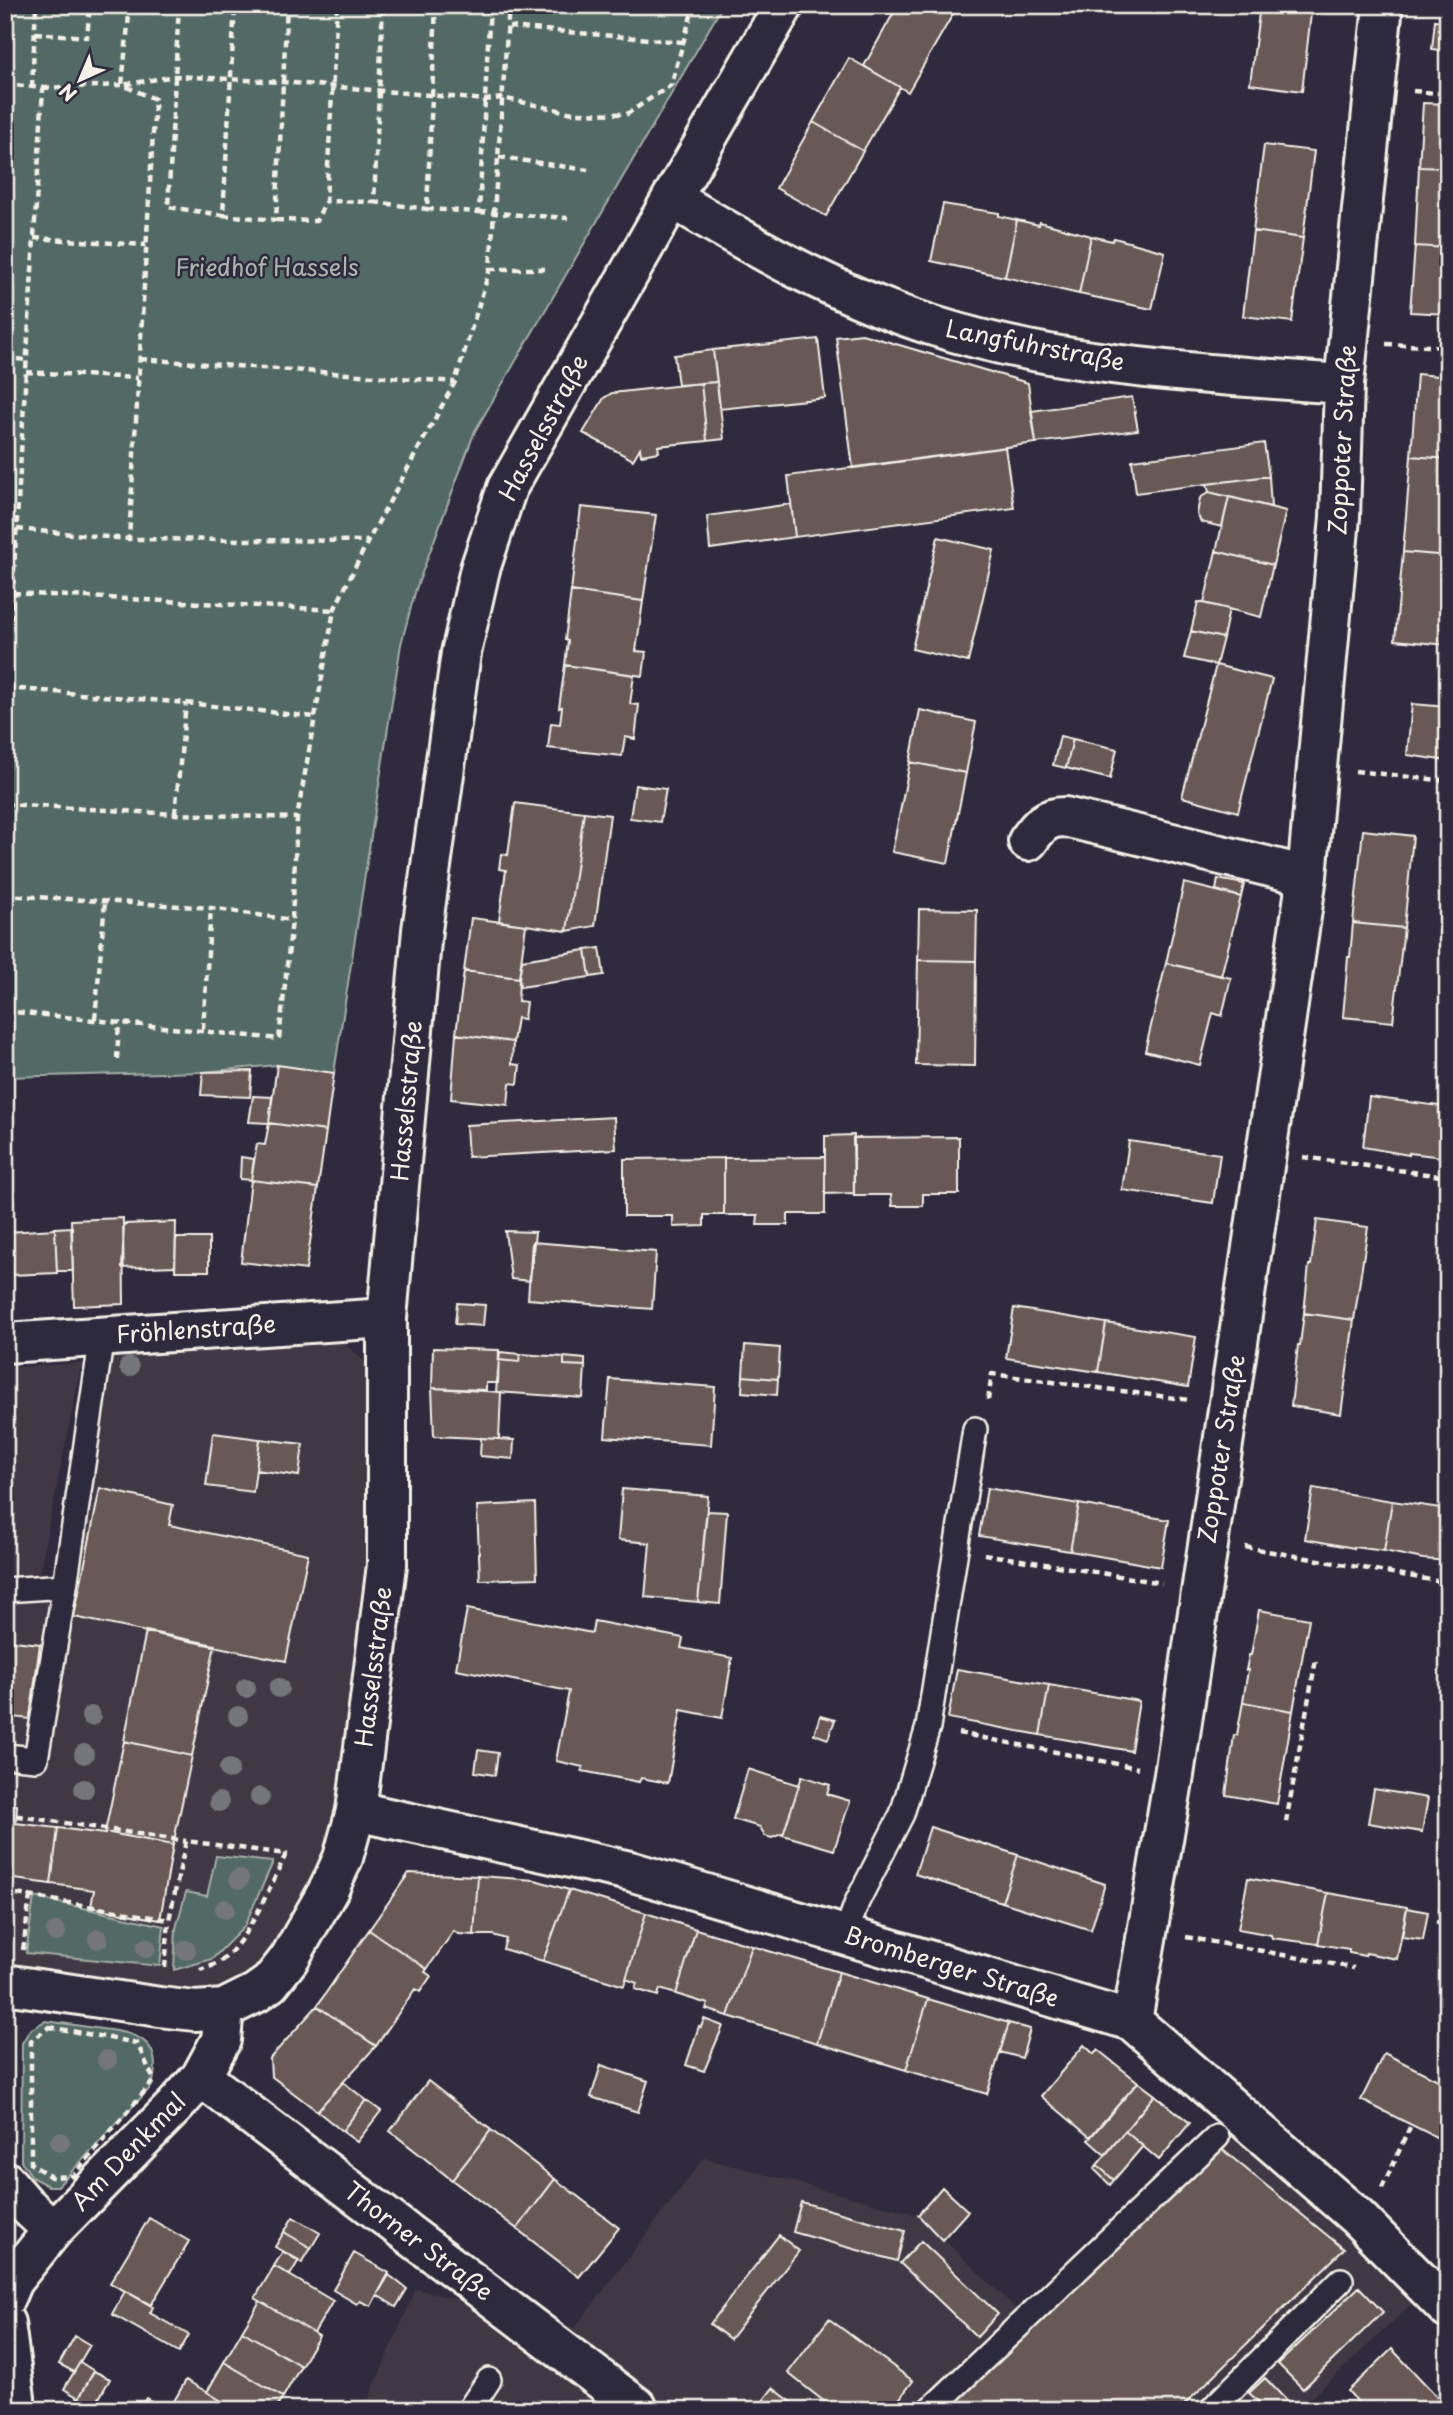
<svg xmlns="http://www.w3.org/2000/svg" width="1453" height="2415" font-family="'Playpen Sans',sans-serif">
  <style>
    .built { fill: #403844 }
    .green { fill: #536965; stroke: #a4ada6; stroke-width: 2 }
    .building { fill: #685956; stroke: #f4f1e8; stroke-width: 2 }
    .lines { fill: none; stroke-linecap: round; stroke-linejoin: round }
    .lane-casing { stroke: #f4f1e8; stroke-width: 28 }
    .street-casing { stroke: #f4f1e8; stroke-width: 44 }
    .secondary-casing { stroke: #f4f1e8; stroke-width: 44 }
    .path { stroke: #f4f1e8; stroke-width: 4.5; stroke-dasharray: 7 5; stroke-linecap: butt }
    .lane { stroke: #2f2a3d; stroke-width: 23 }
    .street { stroke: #2f2a3d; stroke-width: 38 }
    .secondary { stroke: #2f2a3d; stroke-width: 38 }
    .tree { fill: #74767b }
    .labels { text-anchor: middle; stroke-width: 5; stroke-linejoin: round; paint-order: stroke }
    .park-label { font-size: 24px; fill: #acb4ad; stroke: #2f2a3d }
    .street-label { font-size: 24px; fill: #f4f1e8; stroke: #2f2a3d }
  </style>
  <rect width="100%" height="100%" fill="#2f2a3d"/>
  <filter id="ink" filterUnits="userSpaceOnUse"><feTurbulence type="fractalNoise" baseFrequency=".0143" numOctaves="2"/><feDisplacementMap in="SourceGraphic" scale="14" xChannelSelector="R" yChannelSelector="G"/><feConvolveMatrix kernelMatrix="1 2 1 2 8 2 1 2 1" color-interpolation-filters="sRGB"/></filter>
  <g filter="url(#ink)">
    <!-- built -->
    <path class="built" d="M333 1333 374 1370 375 1564 346 1735 337 1815 311 1884 273 1949 239 1985 213 1995 5 1972V1368L82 1363 38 1578 73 1560 107 1344Z
      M1226 2116 1419 2297 1299 2410H364L416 2289 575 2328 704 2158 918 2215 1021 2313Z"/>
    <!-- green -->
    <path class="green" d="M5 5H723L475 431 416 589 401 644 334 1073 277 1065 203 1072 5 1077Z
      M216 1856 273 1862 244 1927 212 1959 174 1970 176 1928 186 1892 207 1896Z
      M34 1897 164 1926 160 1966 26 1953Z
      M45 2021C61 2023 78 2025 95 2028 134 2033 165 2037 152 2086L58 2186H48L33 2178 21 2161 22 2043 30 2030Z"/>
    <!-- building -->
    <path class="building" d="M898 5H938L953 14 908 92 864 66Z
      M938 5H958L953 14Z
      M1260 5H1312L1302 91 1250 84Z
      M1435 20 1448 22V51L1432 49Z
      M849 58 900 87 863 151 813 122Z
      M1423 103 1448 104V168L1419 167Z
      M813 122 863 151 826 216 776 188Z
      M1264 145 1314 151 1303 238 1253 231Z
      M1419 167 1448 168V248L1415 246Z
      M943 204 999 213V216L1017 220 1005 277 931 261Z
      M1017 220 1039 225 1040 222 1091 236 1079 294 1005 277Z
      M1253 231 1303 238 1292 322 1243 316Z
      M1091 236 1112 241 1114 238 1165 252 1152 309 1079 294Z
      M1415 246 1448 248V314L1410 312Z
      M862 334 1028 383 1036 443 853 468 836 337Z
      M818 339 825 398 720 409 713 350Z
      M713 350 717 382 678 385 674 355Z
      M1417 374 1448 377V459L1411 456Z
      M717 382 724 439 707 441 701 383Z
      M701 383 707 441 658 446 659 452 641 455 640 448 633 460 583 433 604 398 612 393Z
      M1132 397 1138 430 1036 443 1031 411Z
      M1264 443 1269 476 1136 493 1132 460Z
      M1005 447 1014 508 795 537 788 476Z
      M1411 456 1448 459V556L1403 552Z
      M1269 476 1271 507 1209 492 1207 484Z
      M1209 492 1229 497 1222 527 1201 522 1197 514 1200 498Z
      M1229 497 1286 511 1273 565 1216 551Z
      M791 504 795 537 710 549 707 516Z
      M581 507 656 515 643 601 571 591Z
      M938 537 994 550 968 662 912 649Z
      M1216 551 1273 565 1261 617 1204 603Z
      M1403 552 1448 556 1447 645 1395 640Z
      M571 591 643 601 636 651 646 652 643 676 565 665 568 641 565 640Z
      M1198 602 1229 609 1223 638 1191 631Z
      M1191 631 1223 638 1216 665 1184 658Z
      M565 665 634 675 630 704 639 705 635 739 625 737 622 756 548 748 551 723 560 724 562 707 559 708Z
      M1216 665 1272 679 1238 812 1182 797Z
      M1412 704 1448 707V761L1407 755Z
      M920 710 976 722 966 773 910 762Z
      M1060 736 1073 739 1066 768 1053 765Z
      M1073 739 1117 749 1110 779 1066 768Z
      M910 762 966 773 948 863 892 852Z
      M635 785 666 789 660 822 630 818Z
      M515 803 584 812 567 931 499 921 506 870 499 869 501 854 508 855Z
      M584 812 610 815 595 926 567 931Z
      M1363 830 1413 836 1404 928 1353 923Z
      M1218 879 1244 884 1241 897 1216 890Z
      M1184 883 1241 897 1221 976 1166 963Z
      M919 909 977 910 976 961 918 960Z
      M471 918 526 925 519 978 464 971Z
      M1353 923 1404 928 1393 1022 1343 1017 1348 957H1350Z
      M600 948 604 975 590 977 586 950Z
      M586 950 590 977 520 987 519 978 522 960Z
      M918 960 976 961 975 1066 916 1065Z
      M1166 963 1231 978 1222 1016 1213 1013 1200 1065 1145 1051Z
      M464 971 519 978 518 1001 526 1002 524 1019 517 1018 513 1042 456 1034Z
      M456 1034 513 1042 512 1064 520 1065 518 1084 510 1083 508 1105 451 1099Z
      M277 1065 334 1073 326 1131 269 1123Z
      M252 1071 250 1097 201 1095 203 1072Z
      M253 1096 272 1097 269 1123 249 1122Z
      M1369 1097 1448 1107 1442 1157 1409 1153V1155L1363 1147Z
      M1448 1111V1158L1442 1157Z
      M614 1117 616 1149 468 1157 466 1125Z
      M269 1123 326 1131 318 1188 251 1180 257 1144 265 1145Z
      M854 1135V1193L825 1194V1136Z
      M959 1137V1194H923V1206H892L891 1195H854L853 1138Z
      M1129 1141 1220 1154 1213 1203 1122 1190Z
      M241 1157 254 1159 251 1180 240 1179Z
      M825 1157V1214H788V1225H757L758 1215H724V1158Z
      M724 1158V1215H704V1226L673 1227V1216H624V1159Z
      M251 1180 318 1188 306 1270 241 1262Z
      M123 1218 124 1304 74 1306 71 1220Z
      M1317 1220 1368 1227 1354 1320 1304 1313 1309 1265H1311Z
      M176 1222 175 1266 122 1268 124 1224Z
      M72 1227 73 1271H57L55 1228Z
      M55 1229 57 1273 11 1275 12 1318H5L7 1232Z
      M505 1231 535 1232 530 1281 511 1279Z
      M176 1238H209V1271H175Z
      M532 1242 656 1252 652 1309 528 1299Z
      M457 1303 485 1305 483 1326 455 1324Z
      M1014 1308 1106 1323 1098 1372 1006 1358Z
      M1304 1313 1354 1320 1341 1414 1291 1406 1298 1345H1300Z
      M1106 1323 1196 1337 1188 1387 1098 1372Z
      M745 1345 780 1348 778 1379 743 1376Z
      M433 1348 499 1350 498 1383H486V1390L432 1388Z
      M500 1352 520 1354 519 1362 499 1360Z
      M520 1354 564 1357V1365L585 1366 583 1398 496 1392 499 1360 519 1362Z
      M564 1357 585 1359V1366L564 1365Z
      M743 1376 778 1379 777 1395 742 1392Z
      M610 1379 715 1387 711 1445 605 1437Z
      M432 1388 501 1392 499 1439 434 1436Z
      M213 1433 260 1439 253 1492 206 1486Z
      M481 1438 514 1440 513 1459 480 1456Z
      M260 1439 303 1444 299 1476 256 1470Z
      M100 1488 173 1505 169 1525 308 1554 286 1661 74 1617Z
      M987 1488 1079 1504 1070 1551 979 1536Z
      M1313 1488 1392 1501 1384 1551 1354 1547V1548L1305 1539Z
      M622 1489 708 1496 698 1602 645 1597 650 1543 618 1540Z
      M1392 1501 1448 1509V1561L1423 1559 1384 1551Z
      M535 1503 537 1578 480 1580 477 1506Z
      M1079 1504 1169 1520 1161 1567 1070 1551Z
      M707 1511 727 1512 720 1604 698 1602Z
      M467 1609 592 1633 594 1621 683 1638 681 1648 732 1658 722 1718 681 1710 668 1783 641 1778 639 1782 582 1771 583 1767 556 1761 569 1691 456 1669Z
      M1259 1610 1309 1619 1293 1711 1243 1702 1248 1670H1246L1249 1655H1251Z
      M146 1631 215 1645 192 1756 124 1741Z
      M5 1640 40 1644 30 1719 5 1716Z
      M957 1669 1049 1685 1040 1735 948 1718Z
      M1049 1685 1139 1701 1131 1751 1040 1735Z
      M1243 1702 1293 1711 1277 1804 1226 1795 1234 1735H1237Z
      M820 1716 835 1720 828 1739 814 1734Z
      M124 1741 192 1756 173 1845 105 1832Z
      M478 1750 498 1753 495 1775 475 1772Z
      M748 1769 799 1785 783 1835 781 1834 772 1838 765 1836 760 1827 733 1819Z
      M802 1776 830 1785 827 1794 850 1801 834 1850 783 1835Z
      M1374 1789 1428 1798 1422 1832 1368 1823Z
      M5 1803 17 1805 16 1823 58 1828 51 1884 8 1878 5 1895Z
      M930 1827 1018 1855 1002 1902 915 1874Z
      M58 1828 105 1834V1832L173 1845 160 1920 91 1907 94 1890 51 1884Z
      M1018 1855 1105 1884 1091 1930 1002 1902Z
      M409 1873 478 1876 474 1935 458 1934 454 1931 427 1969 369 1930Z
      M478 1876 535 1880 569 1890 543 1961 503 1949 506 1939 493 1935H474Z
      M1248 1878 1328 1893 1318 1944 1272 1938 1271 1935 1238 1929Z
      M569 1890 646 1913 624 1986 543 1961Z
      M1328 1893 1407 1907 1397 1959 1366 1953 1365 1956 1349 1953V1949L1318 1944Z
      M1407 1908 1428 1912 1423 1940 1402 1937Z
      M646 1913 696 1929 676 1994 660 1989 658 1996 635 1989 637 1983 626 1979Z
      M696 1929 752 1946 728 2016 706 2009 708 2004 676 1994Z
      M369 1930 427 1969 425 1972 431 1976 420 1992 415 1989 376 2046 317 2006Z
      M752 1946 839 1972 817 2043 728 2016Z
      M839 1972 928 1999 906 2070 817 2043Z
      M928 1999 1009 2023 987 2094 906 2070Z
      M317 2006 376 2046 317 2111 271 2076 270 2058Z
      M704 2019 723 2026 704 2071 686 2065 699 2026 701 2027Z
      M1009 2023 1030 2029 1022 2058 1000 2052Z
      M1084 2045 1094 2054 1098 2050 1138 2082 1090 2137 1041 2096Z
      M1384 2053 1448 2085V2143L1361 2100Z
      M601 2065 648 2081 638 2112 591 2097Z
      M428 2081 491 2130 452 2180 390 2131Z
      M343 2082 366 2100 342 2131 317 2111Z
      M1138 2082 1155 2095 1105 2155 1088 2140Z
      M1155 2095 1190 2123 1159 2160 1125 2131Z
      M366 2100 381 2111 357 2142 342 2131Z
      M491 2130 555 2179 517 2229 452 2180Z
      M1125 2131 1143 2146 1114 2180 1097 2165Z
      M1218 2146 1344 2249 1179 2410H948Z
      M1097 2165 1114 2180 1110 2185 1094 2169Z
      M555 2179 619 2228 579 2277 517 2229Z
      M942 2187 968 2211 942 2240 918 2215Z
      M801 2202 905 2231 897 2261 793 2232Z
      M293 2217 320 2233 311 2248 284 2232Z
      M149 2218 189 2241 151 2305 110 2283Z
      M284 2232 311 2248 302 2263 275 2247Z
      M779 2235 799 2251 730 2339 710 2324Z
      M921 2241 998 2314 977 2337 900 2263Z
      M283 2251 299 2260 290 2275 274 2266Z
      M354 2253 389 2273 371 2306 360 2301 357 2304 333 2290Z
      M274 2266 333 2301 314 2333 255 2298Z
      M389 2275 407 2289 396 2307 377 2295Z
      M1359 2287 1383 2312 1303 2389 1278 2364Z
      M125 2291 153 2307 150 2313 189 2335 179 2352 112 2314Z
      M260 2301 319 2336 301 2366 242 2331Z
      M829 2319 913 2381 891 2410H835L788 2373Z
      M242 2331 301 2366 283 2397 224 2362Z
      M75 2336 90 2345 74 2372 59 2364Z
      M1392 2349 1444 2404 1448 2401V2410H1365L1348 2391Z
      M80 2362 94 2371 79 2398 64 2389Z
      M224 2362 283 2397 275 2410H236L207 2392Z
      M94 2371 110 2379 94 2407 79 2398Z
      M1265 2378 1287 2401 1279 2410H1251L1259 2402 1249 2393Z
      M186 2380 207 2392 236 2410H169Z
      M773 2388 802 2410H756Z
      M146 2398 167 2410H139Z"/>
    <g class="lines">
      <defs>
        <path id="lane" d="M5 1590 65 1586
          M5 1756 36 1759 65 1586 102 1336
          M845 1936 857 1902 902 1814 928 1727 975 1429
          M469 2410 489 2380
          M930 2410 1217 2137
          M1211 2410 1341 2280"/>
        <path id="street" d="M672 198C755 248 841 297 934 326 1066 368 1207 374 1344 384
          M1028 841C1039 826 1045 817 1065 817L1307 876
          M5 1343 387 1318
          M356 1811 630 1871 1132 2021 1357 2217 1448 2309
          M1132 2021 1174 1775 1307 876 1340 517 1344 384 1383 5
          M201 2077 637 2407
          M5 2181 25 2204 53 2230
          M5 2298 12 2281 53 2230 175 2106 201 2077 221 2040 224 2009
          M5 2323 15 2398 5 2400"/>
        <path id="secondary" d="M5 1984 160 2007 195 2011 224 2009 256 1993 270 1983 289 1959 329 1889 343 1858 356 1811 387 1565V1318L422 930 461 653 480 569 507 488 672 198 784 5"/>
      </defs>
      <!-- lane casing -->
      <use href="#lane" class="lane-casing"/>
      <!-- street casing -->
      <use href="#street" class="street-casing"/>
      <!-- secondary casing -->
      <use href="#secondary" class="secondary-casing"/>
      <!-- path -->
      <path class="path" d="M130 5 122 85 175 76 282 82 485 100 502 98 573 113 627 114 671 85 694 5
        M179 5 168 207 223 215 235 5
        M337 5 326 201 374 202 383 5
        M436 5 427 209 479 212 490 5
        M509 27 683 42
        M35 33 87 37 90 5
        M5 84 43 88 5 719
        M32 87 36 5
        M43 88 122 85 155 99 129 539
        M1413 91 1448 94
        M499 157 588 170
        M374 202 427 209
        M479 212 568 218
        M223 215 276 220 287 5
        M276 220 316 221 326 201
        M34 238 146 245
        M490 269H546
        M1386 344 1448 347
        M5 358 27 360
        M140 359 455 382
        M26 372 138 378
        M5 528 129 539 368 541
        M13 593 334 610
        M7 688 186 703 315 717
        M1355 771 1448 781
        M5 804 175 814 297 818
        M175 814 186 703
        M5 895 211 908 292 920
        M5 1011 279 1039 292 920 297 818 334 610 368 541 455 382 490 269 509 5
        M95 1019 105 901
        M203 1029 211 908
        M117 1059 119 1021
        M1303 1157 1448 1177
        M988 1400 992 1374 1190 1400
        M1245 1547 1448 1583
        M984 1554 1162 1583
        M958 1733 1138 1768
        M5 1814 186 1841
        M1286 1822 1316 1659
        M1448 1873 1438 1923 1448 1924
        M5 1892 169 1920 186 1841 286 1854C272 1883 244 1950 216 1964 211 1967 205 1968 200 1970
        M1186 1937 1354 1968
        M23 1950 30 1896
        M165 1968 169 1920
        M49 2027 137 2043 154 2080 73 2176 51 2177 31 2164V2041Z
        M1382 2188 1411 2125"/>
      <!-- lane -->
      <use href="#lane" class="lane"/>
      <!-- street -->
      <use href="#street" class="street"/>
      <!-- secondary -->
      <use href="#secondary" class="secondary"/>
    </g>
    <!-- trees -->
    <g class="tree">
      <circle cx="129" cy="1367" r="10"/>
      <circle cx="246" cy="1688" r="10"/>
      <circle cx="279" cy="1688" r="10"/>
      <circle cx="91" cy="1716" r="10"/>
      <circle cx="238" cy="1716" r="10"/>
      <circle cx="84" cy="1754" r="10"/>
      <circle cx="229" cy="1769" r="10"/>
      <circle cx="84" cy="1789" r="10"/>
      <circle cx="260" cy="1797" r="10"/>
      <circle cx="219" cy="1802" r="10"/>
      <circle cx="239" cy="1879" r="10"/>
      <circle cx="225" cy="1909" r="10"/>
      <circle cx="56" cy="1932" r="10"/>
      <circle cx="98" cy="1939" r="10"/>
      <circle cx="146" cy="1948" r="10"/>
      <circle cx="186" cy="1950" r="10"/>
      <circle cx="107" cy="2060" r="10"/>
      <circle cx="60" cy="2142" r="10"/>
    </g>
  </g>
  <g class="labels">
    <!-- park labels -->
    <g class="park-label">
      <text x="267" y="276">Friedhof Hassels</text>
    </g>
    <!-- street labels -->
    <g class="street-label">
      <text transform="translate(1035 346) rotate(11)" y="8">Langfuhrstraße</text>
      <text transform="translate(544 428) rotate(-62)" y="8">Hasselsstraße</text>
      <text transform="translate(1343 440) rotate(-87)" y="8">Zoppoter Straße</text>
      <text transform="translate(407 1101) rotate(-85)" y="8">Hasselsstraße</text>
      <text transform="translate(196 1330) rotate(-4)" y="8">Fröhlenstraße</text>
      <text transform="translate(1222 1449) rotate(-81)" y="8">Zoppoter Straße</text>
      <text transform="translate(374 1667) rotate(-83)" y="8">Hasselsstraße</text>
      <text transform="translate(951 1967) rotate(17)" y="8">Bromberger Straße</text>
      <text transform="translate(129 2152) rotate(-46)" y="8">Am Denkmal</text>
      <text transform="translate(418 2242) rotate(37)" y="8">Thorner Straße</text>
    </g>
  </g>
  <!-- margin -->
  <rect width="1453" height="2415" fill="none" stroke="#2f2a3d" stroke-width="28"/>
  <rect x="14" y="14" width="1425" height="2387" fill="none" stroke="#f4f1e8" stroke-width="2.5" filter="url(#ink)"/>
  <!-- north arrow -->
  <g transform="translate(80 80) rotate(224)" stroke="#2f2a3d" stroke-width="5" paint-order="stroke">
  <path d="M0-5L12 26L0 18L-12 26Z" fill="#f4f1e8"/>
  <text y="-10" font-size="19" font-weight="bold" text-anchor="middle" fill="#f4f1e8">N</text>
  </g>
</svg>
